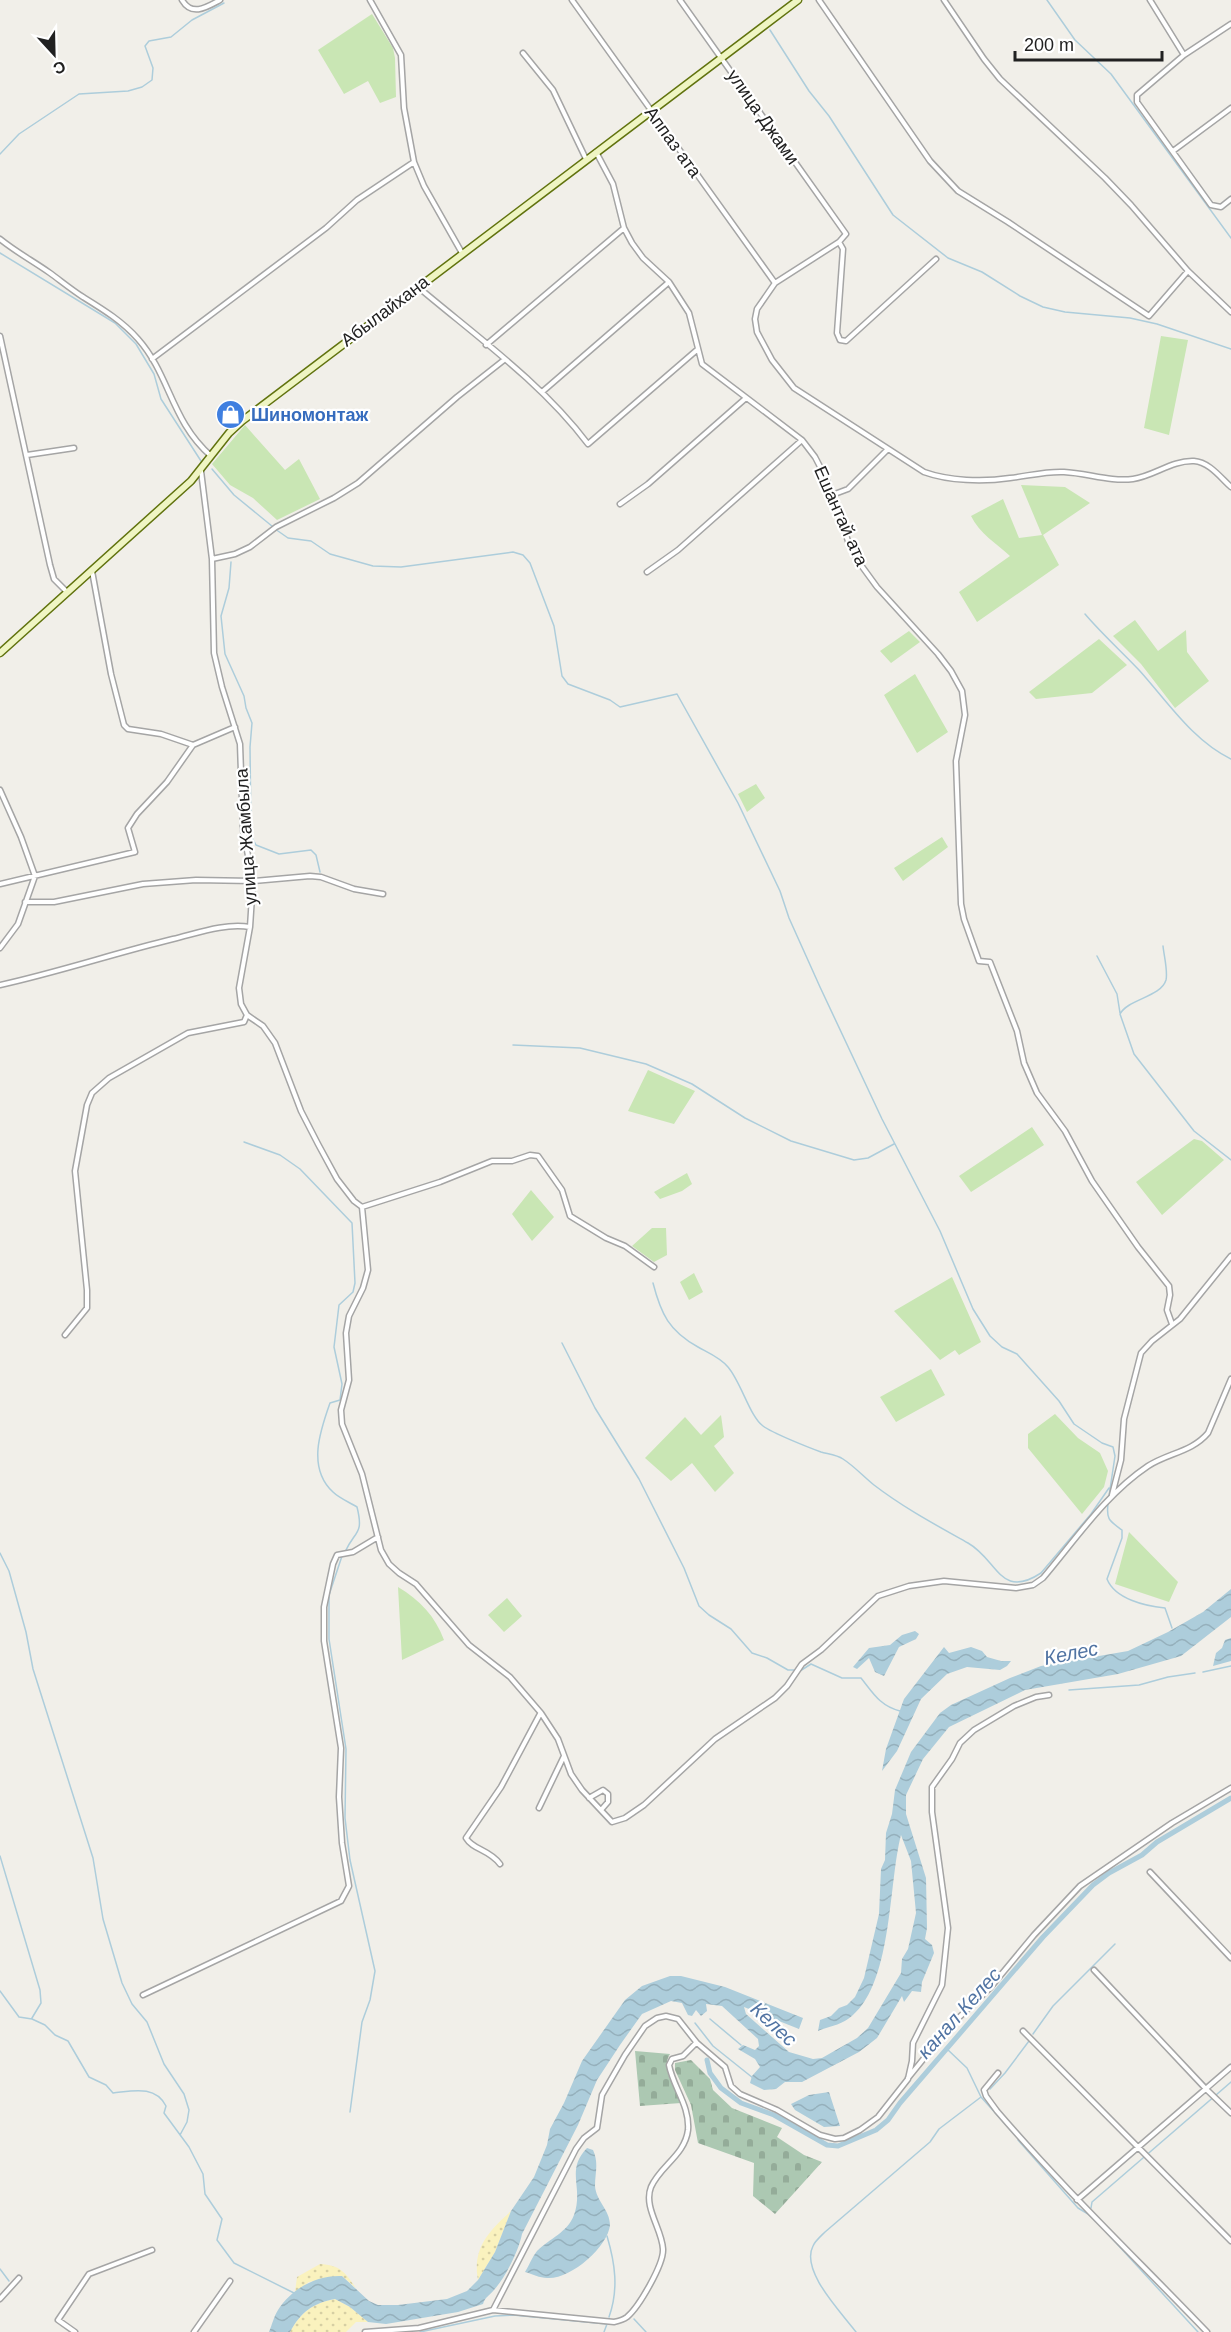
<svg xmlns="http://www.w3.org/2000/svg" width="1231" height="2332" font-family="Arial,sans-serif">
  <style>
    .sand { fill: url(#sand-dots) }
    .cemetery { fill: url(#cemetery-stones) }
    .garden { fill: #c9e6b4 }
    .water { fill: url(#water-waves) }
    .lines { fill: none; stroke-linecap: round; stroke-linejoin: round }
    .stream { stroke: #adcddb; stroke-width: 1.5 }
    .canal { stroke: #adcddb; stroke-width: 5 }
    .street-casing { stroke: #a5a5a5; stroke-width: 7 }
    .secondary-casing { stroke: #61730e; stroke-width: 9 }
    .street { stroke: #fff; stroke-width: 4 }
    .secondary { stroke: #eff5c3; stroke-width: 6 }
    .labels { text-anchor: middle; stroke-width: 4.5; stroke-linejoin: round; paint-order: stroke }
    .street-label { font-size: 18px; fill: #212121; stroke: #fff }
    .shop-label { font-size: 18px; font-weight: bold; fill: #366cbe; stroke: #fff; text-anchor: start }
    .water-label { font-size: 20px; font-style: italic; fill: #5174a3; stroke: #fff }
  </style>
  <defs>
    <pattern id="sand-dots" width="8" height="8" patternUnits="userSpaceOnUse" patternTransform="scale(1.5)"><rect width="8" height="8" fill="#faf2be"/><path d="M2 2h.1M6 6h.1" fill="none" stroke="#d6cfa3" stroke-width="1.8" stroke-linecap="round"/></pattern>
    <pattern id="cemetery-stones" width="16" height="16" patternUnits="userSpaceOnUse" patternTransform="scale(1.5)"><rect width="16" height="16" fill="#acc8b2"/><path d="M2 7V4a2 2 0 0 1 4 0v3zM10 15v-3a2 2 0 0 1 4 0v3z" fill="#94ac99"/></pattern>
    <pattern id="water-waves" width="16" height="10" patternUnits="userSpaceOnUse" patternTransform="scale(1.5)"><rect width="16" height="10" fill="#adcddb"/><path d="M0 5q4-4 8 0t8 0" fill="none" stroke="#95b0bc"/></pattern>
  </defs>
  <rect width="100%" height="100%" fill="#f1efe9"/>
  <!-- sand -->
  <path class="sand" d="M511 2211 495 2252 478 2280C472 2248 489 2231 511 2211Z
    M320 2264C340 2265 345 2272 356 2288L342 2276 309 2282 295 2292 297 2277Z
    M335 2299 350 2307 368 2322H356L346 2332H290C301 2312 313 2303 335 2299Z"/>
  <!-- cemetery -->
  <path class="cemetery" d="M635 2051 670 2054C660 2070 676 2088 681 2103L640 2106Z
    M691 2060 710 2079 713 2090 732 2108 782 2128 777 2137 804 2155 822 2162 775 2214 753 2196 754 2163 698 2143 691 2105 675 2070V2063Z"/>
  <!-- garden -->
  <path class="garden" d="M372 14 393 48 395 58 396 97 380 103 368 81 344 94 318 50Z
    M1161 336 1188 340 1169 435 1144 428Z
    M245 425 285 470 299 459 320 499 277 520 253 498 230 485 212 464Z
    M1021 485 1065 487 1090 503 1043 535 1059 565 977 622 959 592 1010 556C997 544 979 533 971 516L1003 499 1019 538 1042 535Z
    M1135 620 1158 651 1186 630 1187 652 1209 681 1175 708 1141 664 1113 636Z
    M909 631 920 642 891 663 880 651Z
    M1099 639 1127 665 1092 693 1036 699 1029 692Z
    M915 674 948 732 917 753 884 695Z
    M756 784 765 798 747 812 738 794Z
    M942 837 948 847 903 881 894 868Z
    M648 1070 695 1091 674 1124 628 1111Z
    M1032 1127 1044 1145 971 1192 959 1176Z
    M1194 1139 1202 1141 1224 1160 1162 1215 1136 1182Z
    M687 1173 692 1184 682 1191 660 1199 654 1192Z
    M531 1190 554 1217 532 1241 512 1214Z
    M652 1228H666L667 1255 654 1262 632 1246Z
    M694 1273 703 1292 689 1300 680 1282Z
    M952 1277 981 1342 959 1355 955 1350 940 1360 894 1311Z
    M931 1369 945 1395 896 1422 880 1397Z
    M1055 1414 1078 1438 1100 1453 1108 1471 1104 1487 1082 1514 1028 1448V1434Z
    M721 1415 724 1437 714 1446 734 1473 715 1492 692 1463 671 1481 645 1458 685 1417 701 1435Z
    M1129 1532 1178 1582 1169 1602 1115 1584Z
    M398 1587C420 1600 435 1616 444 1640L402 1660Z
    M507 1598 522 1616 504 1632 488 1615Z"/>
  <!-- water -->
  <path class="water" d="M1231 1589V1617L1181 1656 1118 1674 1025 1690 949 1727 923 1759 906 1795V1814L926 1878 927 1928 925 1939 932 1945 934 1953 922 1982 921 1992 912 1991 904 2002 902 1996 877 2038 859 2052 802 2082H785L776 2089 764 2090 750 2083 752 2076 760 2067 755 2059 738 2049 743 2045 755 2050 759 2046 758 2039 722 2006 706 2004 707 2011 701 2016 696 2010 692 2016 688 2015 682 2003 671 2001 642 2014 620 2045 597 2080 578 2125 522 2234C519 2250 505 2278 494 2290 489 2296 485 2297 483 2304L458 2312 386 2324 368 2322 350 2307 335 2299C313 2303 301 2312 290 2332H269C272 2325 274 2316 278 2310 292 2288 317 2275 342 2276L369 2301 378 2305H398L447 2299 467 2291 478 2280 495 2252 511 2211 534 2177 547 2145 550 2129 564 2103 582 2061 625 2000 642 1986 670 1976H681L725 1987 803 2018 799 2029 744 2007 746 2014 789 2052 813 2059 822 2058 857 2038 868 2028 901 1973 902 1959 908 1949 916 1913 911 1861 901 1835C888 1884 893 1988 848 2019 840 2025 827 2027 818 2031L820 2020 831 2016 839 2008 847 2005 855 1997 864 1978 879 1914 881 1869 885 1860 886 1833 892 1814 895 1790 911 1752 940 1713 951 1705 1010 1678 1041 1666 1128 1651 1168 1632 1203 1612Z
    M915 1631 919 1634 916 1639 899 1647 884 1676 875 1672 869 1658 857 1669 853 1667 869 1648 890 1645 902 1635Z
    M1231 1638V1661L1213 1666 1216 1653 1222 1648 1225 1640Z
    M944 1647 949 1653 971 1647 982 1651 987 1657 1001 1661H1011L1007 1666 1000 1670 967 1667 947 1674 921 1699 897 1751 882 1771 886 1749 904 1699Z
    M829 2092 840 2126 824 2127 795 2110 791 2104 809 2095Z
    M587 2148 593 2150C599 2163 595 2173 595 2186 596 2201 610 2210 610 2225 608 2247 570 2280 547 2278 540 2278 532 2274 525 2272 529 2266 532 2257 537 2251 550 2238 567 2233 574 2215 584 2187 565 2171 587 2148Z"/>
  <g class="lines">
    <!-- stream -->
    <path class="stream" d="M1047 0 1075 40 1111 74 1231 238
      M770 30 809 91 829 116 893 215 948 258 982 272 1020 296 1043 307 1065 312 1130 318 1157 324 1231 349
      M0 154 19 134 79 94 128 91 142 87 152 80 153 68 145 46 149 41 171 37 192 20 224 3
      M0 253 115 323 136 344 154 374 161 399 201 461
      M212 469 234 495 278 531 288 538 311 541 330 554 348 559 373 566 401 567 513 552 523 555 530 563 554 626 562 676 568 684 610 700 620 707 677 694 738 803 780 891 789 918 820 987 882 1119 940 1231 973 1309 990 1336 1002 1347 1017 1354 1059 1401 1074 1424 1102 1443 1113 1447 1115 1456 1109 1496
      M231 562 229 588 221 616 225 654 244 696 246 708 252 723 250 747 251 836 256 845 279 854 311 850 316 855 320 872
      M1085 614C1102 634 1121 651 1139 670 1167 701 1193 741 1231 759
      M1163 946C1164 956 1168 971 1166 980 1161 997 1128 999 1120 1014L1134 1054 1194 1131 1231 1160
      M1097 956 1117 994 1120 1013
      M513 1045 580 1048 646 1064 692 1084 745 1118 791 1141 854 1160 868 1158 894 1144
      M244 1142 280 1155 300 1169 352 1223 355 1283 353 1292 339 1305 334 1347 342 1384 340 1400 330 1403C320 1431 307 1468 333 1492 339 1498 349 1502 357 1507 364 1535 355 1530 345 1552
      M653 1283C661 1314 669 1331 698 1347 709 1353 721 1358 728 1367 741 1382 750 1417 763 1426 772 1433 810 1448 821 1452 828 1454 837 1455 843 1459 854 1466 864 1477 874 1485 904 1508 936 1525 968 1543 998 1560 1000 1600 1041 1573L1091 1514 1109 1488
      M562 1343 595 1408 639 1479 684 1568 699 1606 709 1615 731 1629 752 1653 767 1658 788 1670H795
      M1108 1504C1106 1520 1110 1521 1122 1530V1538L1107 1579C1115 1599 1145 1606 1165 1608L1172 1628
      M0 1553 9 1571 26 1632 33 1669 93 1858 103 1919 122 1983 132 2004 147 2022 164 2064 184 2094 189 2110 187 2122 180 2135
      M342 1556 329 1595V1639L346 1749 345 1818 350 1860 375 1971 370 2000 362 2022 350 2112
      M800 1671 811 1664 842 1678H861C873 1693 880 1706 900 1711
      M1203 1672 1231 1666
      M1069 1690 1139 1685 1168 1677 1195 1673
      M0 1856 40 1990 41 2003 32 2018
      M0 1991 19 2017 32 2019 45 2025 55 2035 68 2041 89 2077 106 2085 113 2093C133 2091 155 2085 166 2106L164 2113 189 2147 203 2174 205 2194 222 2219 217 2240 234 2263 294 2293
      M710 2019 741 2045
      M695 2023 713 2046 753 2078
      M1033 2034 1053 2006 1115 1944
      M947 2049 967 2068 981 2097 1014 2134
      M990 2089 1005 2073 1029 2041
      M1018 2140 1078 2208 1088 2214 1101 2226
      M1091 2208 1092 2202 1231 2082
      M1106 2232 1198 2332
      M607 2236C615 2263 619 2289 609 2317
      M0 2269 9 2281
      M634 2319 646 2332
      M420 2332 495 2316 513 2315 607 2324
      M604 2332 607 2324
      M856 2332C842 2313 800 2271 813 2246 815 2241 821 2236 825 2232L930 2142 939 2129 981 2097"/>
    <!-- canal -->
    <path class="canal" d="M707 2060 710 2073 721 2088 741 2103 774 2115 827 2145 838 2146 876 2130 888 2120 900 2103 1043 1937 1093 1885 1109 1873 1142 1855 1157 1842 1231 1798"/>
    <defs>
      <path id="street" d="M182 0C192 17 207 7 220 0
        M370 0 401 55 404 108 414 162 424 186 462 253
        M572 0 775 283
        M680 0 846 234 839 242 775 283 757 309 755 319 757 332 772 360 794 388 924 472C949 481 983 482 1010 478 1028 476 1046 471 1064 472 1087 473 1110 482 1133 479 1154 476 1172 460 1194 461 1209 462 1220 477 1231 487
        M819 0 930 161 958 191 1008 222 1149 316 1188 271
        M944 0 984 59 1000 79 1105 178 1131 205 1188 271 1231 312
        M1150 0 1184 55
        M1231 24 1184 55 1137 95V102L1211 205 1221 207 1231 199
        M523 53 553 90 586 159
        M1173 151 1231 108
        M596 152 613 184 624 228 632 243 643 258 669 282 689 313 702 364 802 440 815 457 827 480 848 541 858 561 877 587 938 654 951 671 962 691 965 715 956 761 961 904 964 919 979 961 990 962 1017 1031 1024 1063 1037 1093 1065 1131 1092 1181 1138 1247 1169 1286 1170 1295 1167 1310 1172 1324
        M0 239C16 252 33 261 50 273 61 281 72 290 83 297 104 310 122 321 138 339 170 375 171 421 211 456
        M839 242 843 249 837 333 840 340 846 341 936 259
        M418 287C476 336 542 383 588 444L698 349
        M0 336 50 565 54 579 67 592
        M486 345 624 228
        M152 359 326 228 357 200 414 162
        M542 392 669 282
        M27 455 74 448
        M201 471 212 559 214 653 222 687 240 744 243 830 253 881 250 927 239 988 241 1004 247 1015 263 1026 275 1043 301 1111 318 1144 337 1179 354 1201 362 1207
        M832 495 848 489 888 449
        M620 504 648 484 746 398
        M212 559 235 554 250 547 276 527 334 498 358 483 457 397 504 360
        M92 571 111 674 124 725 128 729 161 734 193 745
        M647 572 678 550 802 440
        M0 790 21 837 35 876 18 924 0 948
        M0 884 135 852 128 828 137 814 167 782 193 745 235 727
        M25 902H54L143 884 196 880 253 881 310 876 321 877 354 889 383 894
        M0 985C59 972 115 953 173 939 198 933 224 923 250 927
        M362 1207 368 1270 363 1288 349 1316 346 1333 349 1380 341 1410 342 1424 362 1474 381 1550 389 1564 399 1573 416 1584 469 1645 510 1677 541 1713 558 1739 571 1774 582 1790 612 1822 625 1818 644 1805 715 1739 775 1698 787 1686 802 1664 821 1650 878 1596 909 1586 944 1581 1016 1588 1033 1585 1043 1578C1076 1539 1106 1494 1148 1466 1168 1453 1192 1452 1208 1433L1231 1379
        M362 1207 440 1182 492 1161H512L530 1155 538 1156 562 1190 570 1216 606 1238 625 1246 654 1267
        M65 1335 87 1308V1290L75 1171 87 1105 92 1093 109 1078 188 1033 244 1022 247 1015
        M1112 1495 1121 1460 1124 1419 1141 1353 1152 1341 1180 1319 1231 1256
        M589 1798 603 1790 608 1794V1802L601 1810
        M539 1808 564 1756
        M500 1864C489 1849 473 1850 466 1838L501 1787 540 1714
        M1150 1872 1231 1958
        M1094 1970 1206 2089 1231 2113
        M143 1995 341 1901 349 1886 342 1843 339 1797 341 1748 324 1641V1607L333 1564 337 1555 353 1552 378 1537
        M1023 2031 1231 2241
        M998 2073 984 2090 986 2096 997 2111C1063 2188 1136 2258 1207 2332
        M908 2078 951 2025 990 1988 1034 1935 1080 1886 1172 1823 1231 1788
        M1077 2200 1231 2067
        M0 2299 19 2278
        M493 2310 576 2149 584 2138 597 2128 602 2095 625 2055 645 2026 657 2018 666 2016 678 2019 697 2043 725 2067 731 2086 740 2094 777 2110 820 2135 835 2139 844 2138 860 2130 878 2117 908 2079 912 2061 913 2043 942 1985 948 1928 932 1812V1787L952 1759 960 1743 974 1730 1014 1706 1036 1697 1049 1695
        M75 2332 58 2320 89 2274 152 2250
        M194 2332 230 2281
        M365 2332 419 2328 493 2310 614 2322C619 2321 623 2320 627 2317 639 2307 664 2264 663 2249 662 2229 643 2207 651 2187 660 2166 685 2155 688 2130 690 2106 673 2087 669 2065L672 2059 683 2056 696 2043"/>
      <path id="secondary" d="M0 653 191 481 229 433 242 421 798 0"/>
    </defs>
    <!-- street casing -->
    <use href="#street" class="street-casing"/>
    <!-- secondary casing -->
    <use href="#secondary" class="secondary-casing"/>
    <!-- street -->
    <use href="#street" class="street"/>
    <!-- secondary -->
    <use href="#secondary" class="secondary"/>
  </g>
  <!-- icons -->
  <defs>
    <symbol id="shop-disc" viewBox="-11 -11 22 22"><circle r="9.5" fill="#3f7fe0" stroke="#fff"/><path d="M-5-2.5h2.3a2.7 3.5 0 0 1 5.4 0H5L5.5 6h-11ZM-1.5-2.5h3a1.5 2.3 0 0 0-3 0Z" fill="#fff"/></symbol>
  </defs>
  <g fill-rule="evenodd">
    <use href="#shop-disc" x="214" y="398" width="33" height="33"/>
  </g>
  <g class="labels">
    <!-- street labels -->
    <g class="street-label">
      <text transform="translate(763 117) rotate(55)" y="6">улица Джами</text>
      <text transform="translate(673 142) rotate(54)" y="6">Аппаз ата</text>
      <text transform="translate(385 311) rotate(-37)" y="6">Абылайхана</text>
      <text transform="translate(841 516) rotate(66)" y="6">Ешантай ата</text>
      <text transform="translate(246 837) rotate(-94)" y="6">улица Жамбыла</text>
    </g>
    <!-- shop labels -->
    <g class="shop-label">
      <text x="251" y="421">Шиномонтаж</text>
    </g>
    <!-- water labels -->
    <g class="water-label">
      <text transform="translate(1071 1653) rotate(-11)" y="7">Келес</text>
      <text transform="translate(959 2013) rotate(-48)" y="7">канал Келес</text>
      <text transform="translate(774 2024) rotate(43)" y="7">Келес</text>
    </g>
  </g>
  <!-- north arrow -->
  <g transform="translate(54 54) rotate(158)" stroke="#ffffff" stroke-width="4.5" paint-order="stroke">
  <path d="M0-4.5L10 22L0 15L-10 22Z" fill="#212121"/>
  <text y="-9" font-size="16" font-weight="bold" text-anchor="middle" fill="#212121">С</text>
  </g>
  <!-- scale -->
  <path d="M1015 51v9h147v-9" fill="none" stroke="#212121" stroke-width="3"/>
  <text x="1024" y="51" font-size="18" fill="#212121" stroke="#ffffff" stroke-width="4.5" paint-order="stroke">200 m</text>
</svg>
